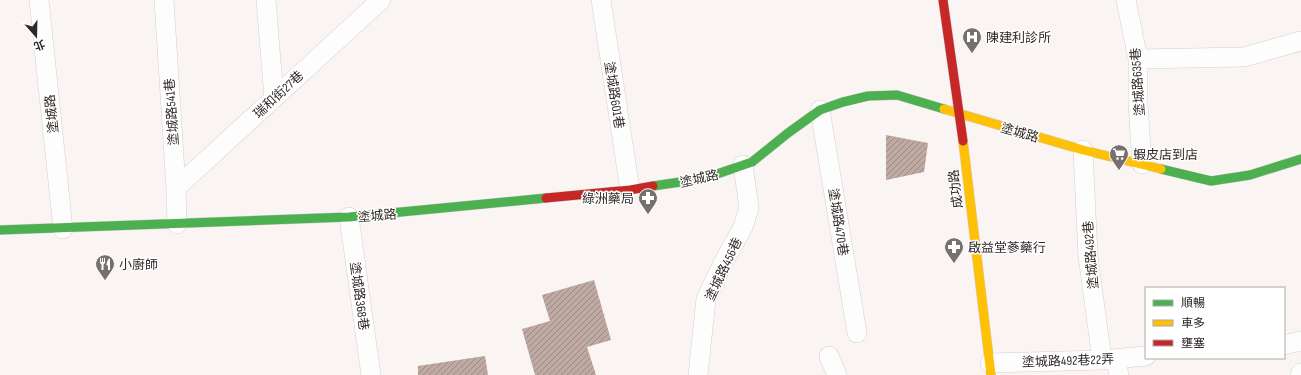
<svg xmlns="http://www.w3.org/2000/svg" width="1301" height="375" font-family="'Sofia Sans Condensed','Noto Sans TC',sans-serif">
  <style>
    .building { fill: url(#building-hatch) }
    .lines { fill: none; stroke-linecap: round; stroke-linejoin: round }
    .street-casing { stroke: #d5d0ce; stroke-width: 20 }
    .fast-casing { stroke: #d5d0ce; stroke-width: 10 }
    .slow-casing { stroke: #d5d0ce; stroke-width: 10 }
    .jam-casing { stroke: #d5d0ce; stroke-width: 10 }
    .street { stroke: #fefdfd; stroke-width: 19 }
    .fast { stroke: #4caf50; stroke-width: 9 }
    .slow { stroke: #ffc107; stroke-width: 9 }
    .jam { stroke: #c62828; stroke-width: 9 }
    .labels { text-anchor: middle; stroke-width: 3; stroke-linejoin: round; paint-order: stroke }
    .poi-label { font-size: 13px; fill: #2f2927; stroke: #fff; text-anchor: start }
    .street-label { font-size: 13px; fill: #2f2927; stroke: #fff }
  </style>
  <defs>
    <pattern id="building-hatch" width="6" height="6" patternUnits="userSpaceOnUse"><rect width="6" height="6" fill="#beaaa2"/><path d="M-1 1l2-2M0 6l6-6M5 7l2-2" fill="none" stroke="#9b8a84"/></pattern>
  </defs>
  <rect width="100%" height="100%" fill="#faf4f2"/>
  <!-- building -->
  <path class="building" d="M886 135 928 143 924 172 886 180Z
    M594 280 611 340 587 347 596 375H535L522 329 550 321 542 295Z
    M485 356 488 375H418V366Z"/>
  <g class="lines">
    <defs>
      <path id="street" d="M39 0 63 229
        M164 0 176 188 177 224
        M266 0 274 98
        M601 0 630 190
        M1126 0 1138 59V103L1142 164
        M1138 59 1244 57 1301 41
        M820 110 857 333
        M1083 150 1088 256 1102 360
        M176 188 381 0
        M349 217 371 375
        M1284 345 1301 341
        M829 356 837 375
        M1116 359 1119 375
        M990 363 1102 360 1146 356
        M698 375 706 299 723 263 743 227 749 208 743 165
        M1300 375 1301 373"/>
      <path id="fast" d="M1161 169 1211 181 1250 175 1301 159
        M653 186 694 180 717 174 752 162 788 133 820 110 843 102 868 96 897 95 944 109
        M0 230 349 217 546 198"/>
      <path id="slow" d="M944 109 1083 150 1161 169
        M963 141 991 375"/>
      <path id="jam" d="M943 0 963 141
        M546 198 630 190 653 186"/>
    </defs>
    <!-- street casing -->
    <use href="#street" class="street-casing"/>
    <!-- fast casing -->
    <use href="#fast" class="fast-casing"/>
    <!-- slow casing -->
    <use href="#slow" class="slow-casing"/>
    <!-- jam casing -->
    <use href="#jam" class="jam-casing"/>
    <!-- street -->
    <use href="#street" class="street"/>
    <!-- fast -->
    <use href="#fast" class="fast"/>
    <!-- slow -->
    <use href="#slow" class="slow"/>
    <!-- jam -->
    <use href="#jam" class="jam"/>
  </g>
  <!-- icons -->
  <defs>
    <symbol id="hospital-pin" viewBox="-11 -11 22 30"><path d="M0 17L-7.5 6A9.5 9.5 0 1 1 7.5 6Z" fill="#76706e" stroke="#fff"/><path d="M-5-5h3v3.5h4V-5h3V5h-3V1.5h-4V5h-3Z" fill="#fff"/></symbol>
    <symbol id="supermarket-pin" viewBox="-11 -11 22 30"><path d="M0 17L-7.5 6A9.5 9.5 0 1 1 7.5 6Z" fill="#76706e" stroke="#fff"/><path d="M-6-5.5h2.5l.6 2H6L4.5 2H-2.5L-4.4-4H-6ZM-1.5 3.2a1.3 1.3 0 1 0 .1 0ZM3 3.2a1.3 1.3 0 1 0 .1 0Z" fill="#fff"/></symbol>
    <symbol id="pharmacy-pin" viewBox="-11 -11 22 30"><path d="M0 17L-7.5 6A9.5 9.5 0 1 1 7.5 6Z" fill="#76706e" stroke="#fff"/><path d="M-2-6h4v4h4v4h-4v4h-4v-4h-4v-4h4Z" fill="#fff"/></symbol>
    <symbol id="restaurant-pin" viewBox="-11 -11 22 30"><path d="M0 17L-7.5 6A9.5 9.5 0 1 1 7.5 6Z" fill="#76706e" stroke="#fff"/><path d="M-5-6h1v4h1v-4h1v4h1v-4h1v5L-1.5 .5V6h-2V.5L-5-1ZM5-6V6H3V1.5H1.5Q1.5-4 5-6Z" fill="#fff"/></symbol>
  </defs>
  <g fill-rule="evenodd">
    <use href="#hospital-pin" x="961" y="26" width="22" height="30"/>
    <use href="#supermarket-pin" x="1108" y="143" width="22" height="30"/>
    <use href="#pharmacy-pin" x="637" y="187" width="22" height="30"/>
    <use href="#pharmacy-pin" x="943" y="236" width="22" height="30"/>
    <use href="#restaurant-pin" x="94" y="253" width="22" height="30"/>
  </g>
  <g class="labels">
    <!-- poi labels -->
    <g class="poi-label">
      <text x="986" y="42">陳建利診所</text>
      <text x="1133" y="159">蝦皮店到店</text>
      <text x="634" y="203" text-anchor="end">綠洲藥局</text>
      <text x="968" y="252">啟益堂蔘藥行</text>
      <text x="119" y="269">小廚師</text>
    </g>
    <!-- street labels -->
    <g class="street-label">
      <text transform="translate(1137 82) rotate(-94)" y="5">塗城路635巷</text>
      <text transform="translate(278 94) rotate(-43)" y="5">瑞和街27巷</text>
      <text transform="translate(615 95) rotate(81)" y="5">塗城路601巷</text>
      <text transform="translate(171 112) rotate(-94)" y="5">塗城路541巷</text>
      <text transform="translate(51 114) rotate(-96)" y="5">塗城路</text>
      <text transform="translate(1020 132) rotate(16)" y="5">塗城路</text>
      <text transform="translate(699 178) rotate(-13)" y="5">塗城路</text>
      <text transform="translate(955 189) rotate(-97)" y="5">成功路</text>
      <text transform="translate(377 215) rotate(-5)" y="5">塗城路</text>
      <text transform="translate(839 222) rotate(81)" y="5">塗城路470巷</text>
      <text transform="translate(1090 255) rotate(-95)" y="5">塗城路492巷</text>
      <text transform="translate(723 269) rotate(-65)" y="5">塗城路456巷</text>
      <text transform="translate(360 296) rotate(82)" y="5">塗城路368巷</text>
      <text transform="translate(1068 360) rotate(-2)" y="5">塗城路492巷22弄</text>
    </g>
  </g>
  <!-- legend -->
  <rect x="1145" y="287" width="140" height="72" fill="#ffffff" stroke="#aca9a9"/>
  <rect x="1153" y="300" width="20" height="6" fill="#4caf50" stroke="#aca9a9"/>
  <text x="1181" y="307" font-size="12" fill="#2f2927">順暢</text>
  <rect x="1153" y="320" width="20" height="6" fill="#ffc107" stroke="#aca9a9"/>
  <text x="1181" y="327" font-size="12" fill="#2f2927">車多</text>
  <rect x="1153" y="340" width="20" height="6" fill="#c62828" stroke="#aca9a9"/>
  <text x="1181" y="347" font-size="12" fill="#2f2927">壅塞</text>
  <!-- north arrow -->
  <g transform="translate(36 36) rotate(160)" stroke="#ffffff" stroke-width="3" paint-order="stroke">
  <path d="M0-3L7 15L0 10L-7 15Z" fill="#2f2927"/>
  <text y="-6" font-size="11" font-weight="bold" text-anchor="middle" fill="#2f2927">北</text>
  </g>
</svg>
